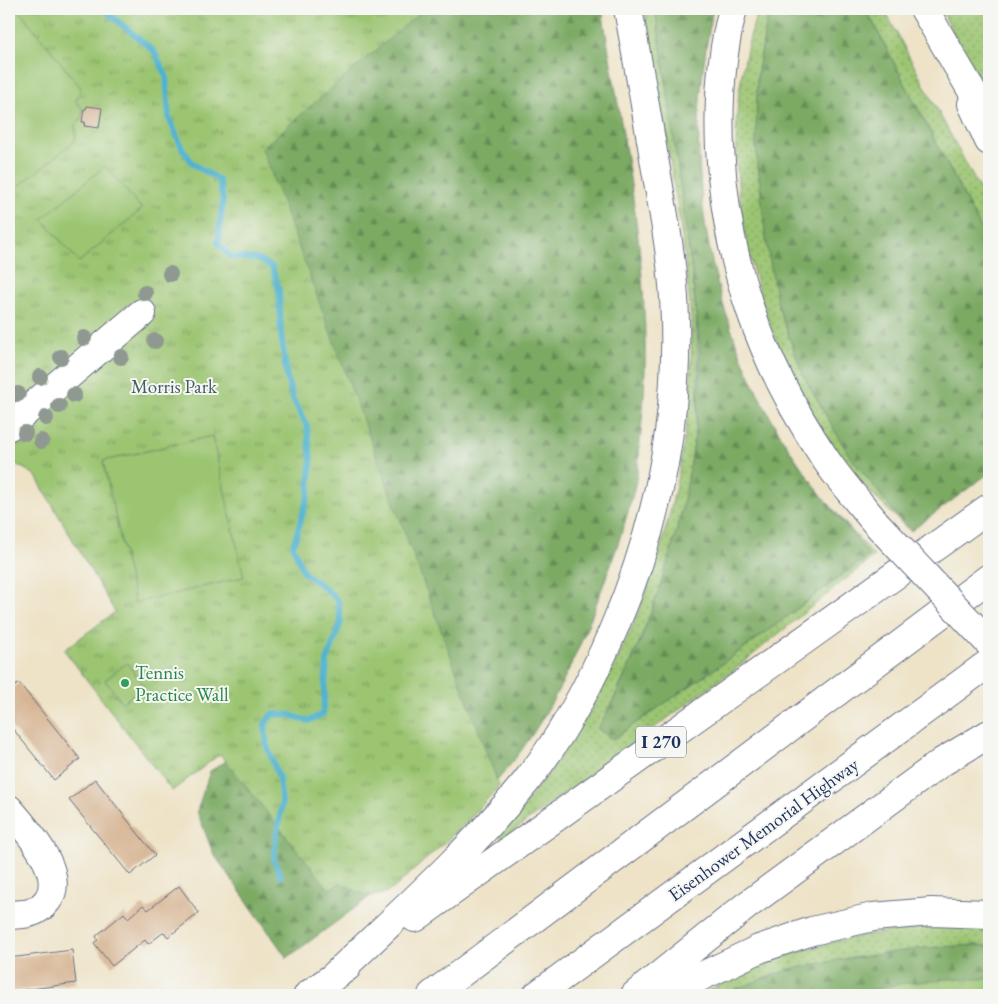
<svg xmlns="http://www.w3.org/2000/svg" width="998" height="1004" font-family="'EB Garamond',serif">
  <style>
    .grass { fill: url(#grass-dots); stroke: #5b7a68 }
    .forest { fill: url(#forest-firs); stroke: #4c6c60 }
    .park { fill: url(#park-tufts); stroke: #5b7a68 }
    .pitch { fill: #9bc571; stroke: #5b7a68 }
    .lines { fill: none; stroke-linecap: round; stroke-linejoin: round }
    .stream { stroke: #50b2cf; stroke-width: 6 }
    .building { fill: #d6b391 }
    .minor-casing { stroke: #656e83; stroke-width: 30 }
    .highway-casing { stroke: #656e83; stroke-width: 30 }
    .minor { stroke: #fff; stroke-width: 28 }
    .highway { stroke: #fff; stroke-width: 28 }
    .highway-bridge-casing { stroke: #656e83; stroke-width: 30; stroke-linecap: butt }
    .highway-bridge { stroke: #fff; stroke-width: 28 }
    .tree { fill: #8f9991 }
    .leisure-dot { fill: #2e9e5b; stroke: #f6f6f2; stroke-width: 2 }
    .labels { text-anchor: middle; stroke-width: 4; stroke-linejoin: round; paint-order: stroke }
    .shield { fill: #f6f6f2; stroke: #5d6b8a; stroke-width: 1 }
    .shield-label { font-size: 18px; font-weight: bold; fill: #1b2f5e }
    .park-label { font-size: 19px; fill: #415c64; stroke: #f6f6f2 }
    .leisure-label { font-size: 19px; fill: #27864d; stroke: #f6f6f2; text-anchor: start }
    .street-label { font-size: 19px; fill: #1b2f5e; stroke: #f6f6f2 }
  </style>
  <defs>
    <pattern id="grass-dots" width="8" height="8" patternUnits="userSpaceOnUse" patternTransform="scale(1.25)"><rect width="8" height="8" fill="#9bc571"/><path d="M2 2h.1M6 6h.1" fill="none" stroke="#7ea060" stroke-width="1.8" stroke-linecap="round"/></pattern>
    <pattern id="forest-firs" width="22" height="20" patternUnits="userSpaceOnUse" patternTransform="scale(1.25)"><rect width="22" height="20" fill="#7caa63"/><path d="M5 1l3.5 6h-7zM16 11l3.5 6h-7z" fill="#658b55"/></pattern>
    <pattern id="park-tufts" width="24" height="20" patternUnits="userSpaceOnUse" patternTransform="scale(1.25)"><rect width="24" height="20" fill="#9bc571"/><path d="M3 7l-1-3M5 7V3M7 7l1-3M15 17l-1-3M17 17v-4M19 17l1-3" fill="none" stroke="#7ea060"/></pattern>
  </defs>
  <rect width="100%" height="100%" fill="#f6f6f2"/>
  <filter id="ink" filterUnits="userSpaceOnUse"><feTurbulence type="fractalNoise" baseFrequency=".02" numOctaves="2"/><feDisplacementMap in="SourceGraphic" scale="10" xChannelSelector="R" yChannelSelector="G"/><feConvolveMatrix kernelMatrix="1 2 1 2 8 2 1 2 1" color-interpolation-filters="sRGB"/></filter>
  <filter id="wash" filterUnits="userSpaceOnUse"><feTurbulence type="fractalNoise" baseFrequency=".0096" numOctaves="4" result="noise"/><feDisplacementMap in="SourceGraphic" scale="20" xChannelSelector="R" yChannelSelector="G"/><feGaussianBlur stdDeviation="1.12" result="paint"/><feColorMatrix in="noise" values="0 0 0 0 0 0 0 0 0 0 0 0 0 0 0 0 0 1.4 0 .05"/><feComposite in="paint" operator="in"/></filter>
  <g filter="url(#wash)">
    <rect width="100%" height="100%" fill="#eee3c7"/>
    <!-- grass -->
    <path class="grass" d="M644 9H655C666 76 675 143 684 211 693 277 701 343 697 410 691 514 648 638 598 729L613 739 746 647 869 555 827 502 874 556 739 666 502 839 498 835C588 735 647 621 675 490 687 435 693 379 691 323 688 268 679 215 670 161 661 110 652 60 644 9Z
      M758 9H769L757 77 889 506 910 531C883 505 855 479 834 448 765 350 725 212 739 93 743 65 749 37 758 9Z
      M866 9H884L989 207V244Z
      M941 9H989V100L963 53Z
      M942 927 989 929V946L976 945 925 948 724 993 720 995H701C775 952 857 930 942 927Z"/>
    <!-- forest -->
    <path class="forest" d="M102 9H602C624 148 657 289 641 431 639 448 639 467 635 485 626 523 612 562 598 599 575 662 546 723 502 775 441 848 363 902 287 958L213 853 197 811 210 771 246 749Z
      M655 9H713C706 46 700 83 699 121 695 238 730 361 795 458 818 492 843 524 869 555L746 647 613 739 598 729C659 620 705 467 699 342 696 299 690 257 684 214 675 146 666 77 655 9Z
      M769 9H866L989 244V473L911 531 889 506 847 452 803 375 778 306 766 240 756 147 757 77Z
      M976 945 989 946V995H720L790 969 844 959 925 948Z"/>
    <!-- park -->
    <path class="park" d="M9 9H424L262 148 499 786 464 825 394 888C372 902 362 894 341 883L329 889 220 754 172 791 64 650 115 612 35 475 9 460Z
      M950 979H989V995H849L900 984Z"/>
    <!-- pitch -->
    <path class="pitch" d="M9 9H17L23 15 81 88 76 102 83 109 81 119 75 124 76 140 9 194Z
      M105 166 142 209 79 262 42 219Z
      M212 436 244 577 135 603 103 461Z
      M127 663 144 686 122 703 105 680Z"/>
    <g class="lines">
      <!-- stream -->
      <path class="stream" d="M103 9 154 51 166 75 169 118 182 148 193 164 219 180 223 200 218 243 231 257 257 259 272 267 279 290 281 333 287 378 293 399 307 426 311 460 309 493 293 546 304 573 325 588 338 601 341 622 327 661 323 714 308 721 290 715 272 714 265 724 267 746 279 778 282 803 276 839 274 860 281 876"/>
    </g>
    <g id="blocks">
      <!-- building -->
      <path class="building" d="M87 106 102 108 99 128 84 126 85 122H82L84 109H86Z
        M19 683 80 759 54 780 9 724V691Z
        M95 779 155 855 130 875 69 800Z
        M179 886 199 913 168 937 164 932 148 944 145 940 112 966 94 943 98 940 96 936 124 913 128 918 143 905 148 910Z
        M72 950 76 983 9 992V958Z"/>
    </g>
  </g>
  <g filter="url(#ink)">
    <use href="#blocks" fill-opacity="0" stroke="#656e83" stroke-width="1"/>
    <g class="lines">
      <defs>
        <path id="minor" d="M9 426 142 313
          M9 809C26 829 68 874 47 901 43 906 38 910 32 912 25 915 16 914 9 915"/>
        <path id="highway" d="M733 9C721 54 718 101 720 148 726 263 760 361 824 457 839 480 858 501 876 523
          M924 9 989 120
          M972 104 989 141
          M415 918 989 508
          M333 977C399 914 467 854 525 783 562 737 591 683 614 628 656 530 678 429 675 321 674 270 665 220 656 170 647 116 638 62 628 9
          M308 995 347 967
          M432 995 989 578
          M537 995 989 663
          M635 995 746 906 942 762 989 734
          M662 995 759 949 812 931 873 917 931 912 989 914"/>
      </defs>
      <!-- minor casing -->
      <use href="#minor" class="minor-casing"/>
      <!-- highway casing -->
      <use href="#highway" class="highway-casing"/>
      <!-- minor -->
      <use href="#minor" class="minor"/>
      <!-- highway -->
      <use href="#highway" class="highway"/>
      <defs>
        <path id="highway-bridge" d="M876 523 989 643"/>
      </defs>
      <!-- highway-bridge casing -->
      <use href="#highway-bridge" class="highway-bridge-casing"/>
      <!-- highway-bridge -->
      <use href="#highway-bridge" class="highway-bridge"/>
    </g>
    <!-- trees -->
    <g class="tree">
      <circle cx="170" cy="274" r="8"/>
      <circle cx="145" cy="293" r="8"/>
      <circle cx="84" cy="338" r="8"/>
      <circle cx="155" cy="341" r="8"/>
      <circle cx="61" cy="357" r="8"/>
      <circle cx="121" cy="357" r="8"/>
      <circle cx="40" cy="377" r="8"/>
      <circle cx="18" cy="394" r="8"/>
      <circle cx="74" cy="395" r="8"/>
      <circle cx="59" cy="406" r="8"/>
      <circle cx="46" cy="418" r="8"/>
      <circle cx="25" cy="433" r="8"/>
      <circle cx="41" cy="441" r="8"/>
    </g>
  </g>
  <!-- markers -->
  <circle class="leisure-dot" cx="125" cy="683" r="5"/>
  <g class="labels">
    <!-- shield labels -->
    <rect class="shield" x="636" y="726.5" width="50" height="31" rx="4"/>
    <g class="shield-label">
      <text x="661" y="748">I 270</text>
    </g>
    <!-- park labels -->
    <g class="park-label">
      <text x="174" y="393">Morris Park</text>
    </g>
    <!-- leisure labels -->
    <g class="leisure-label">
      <text x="135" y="679">Tennis<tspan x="135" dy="22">Practice Wall</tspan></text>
    </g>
    <!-- street labels -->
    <g class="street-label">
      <text transform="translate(763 829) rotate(-36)" y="7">Eisenhower Memorial Highway</text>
    </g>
  </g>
  <!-- margin -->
  <rect width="998" height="1004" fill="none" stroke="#f6f6f2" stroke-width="30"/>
</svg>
